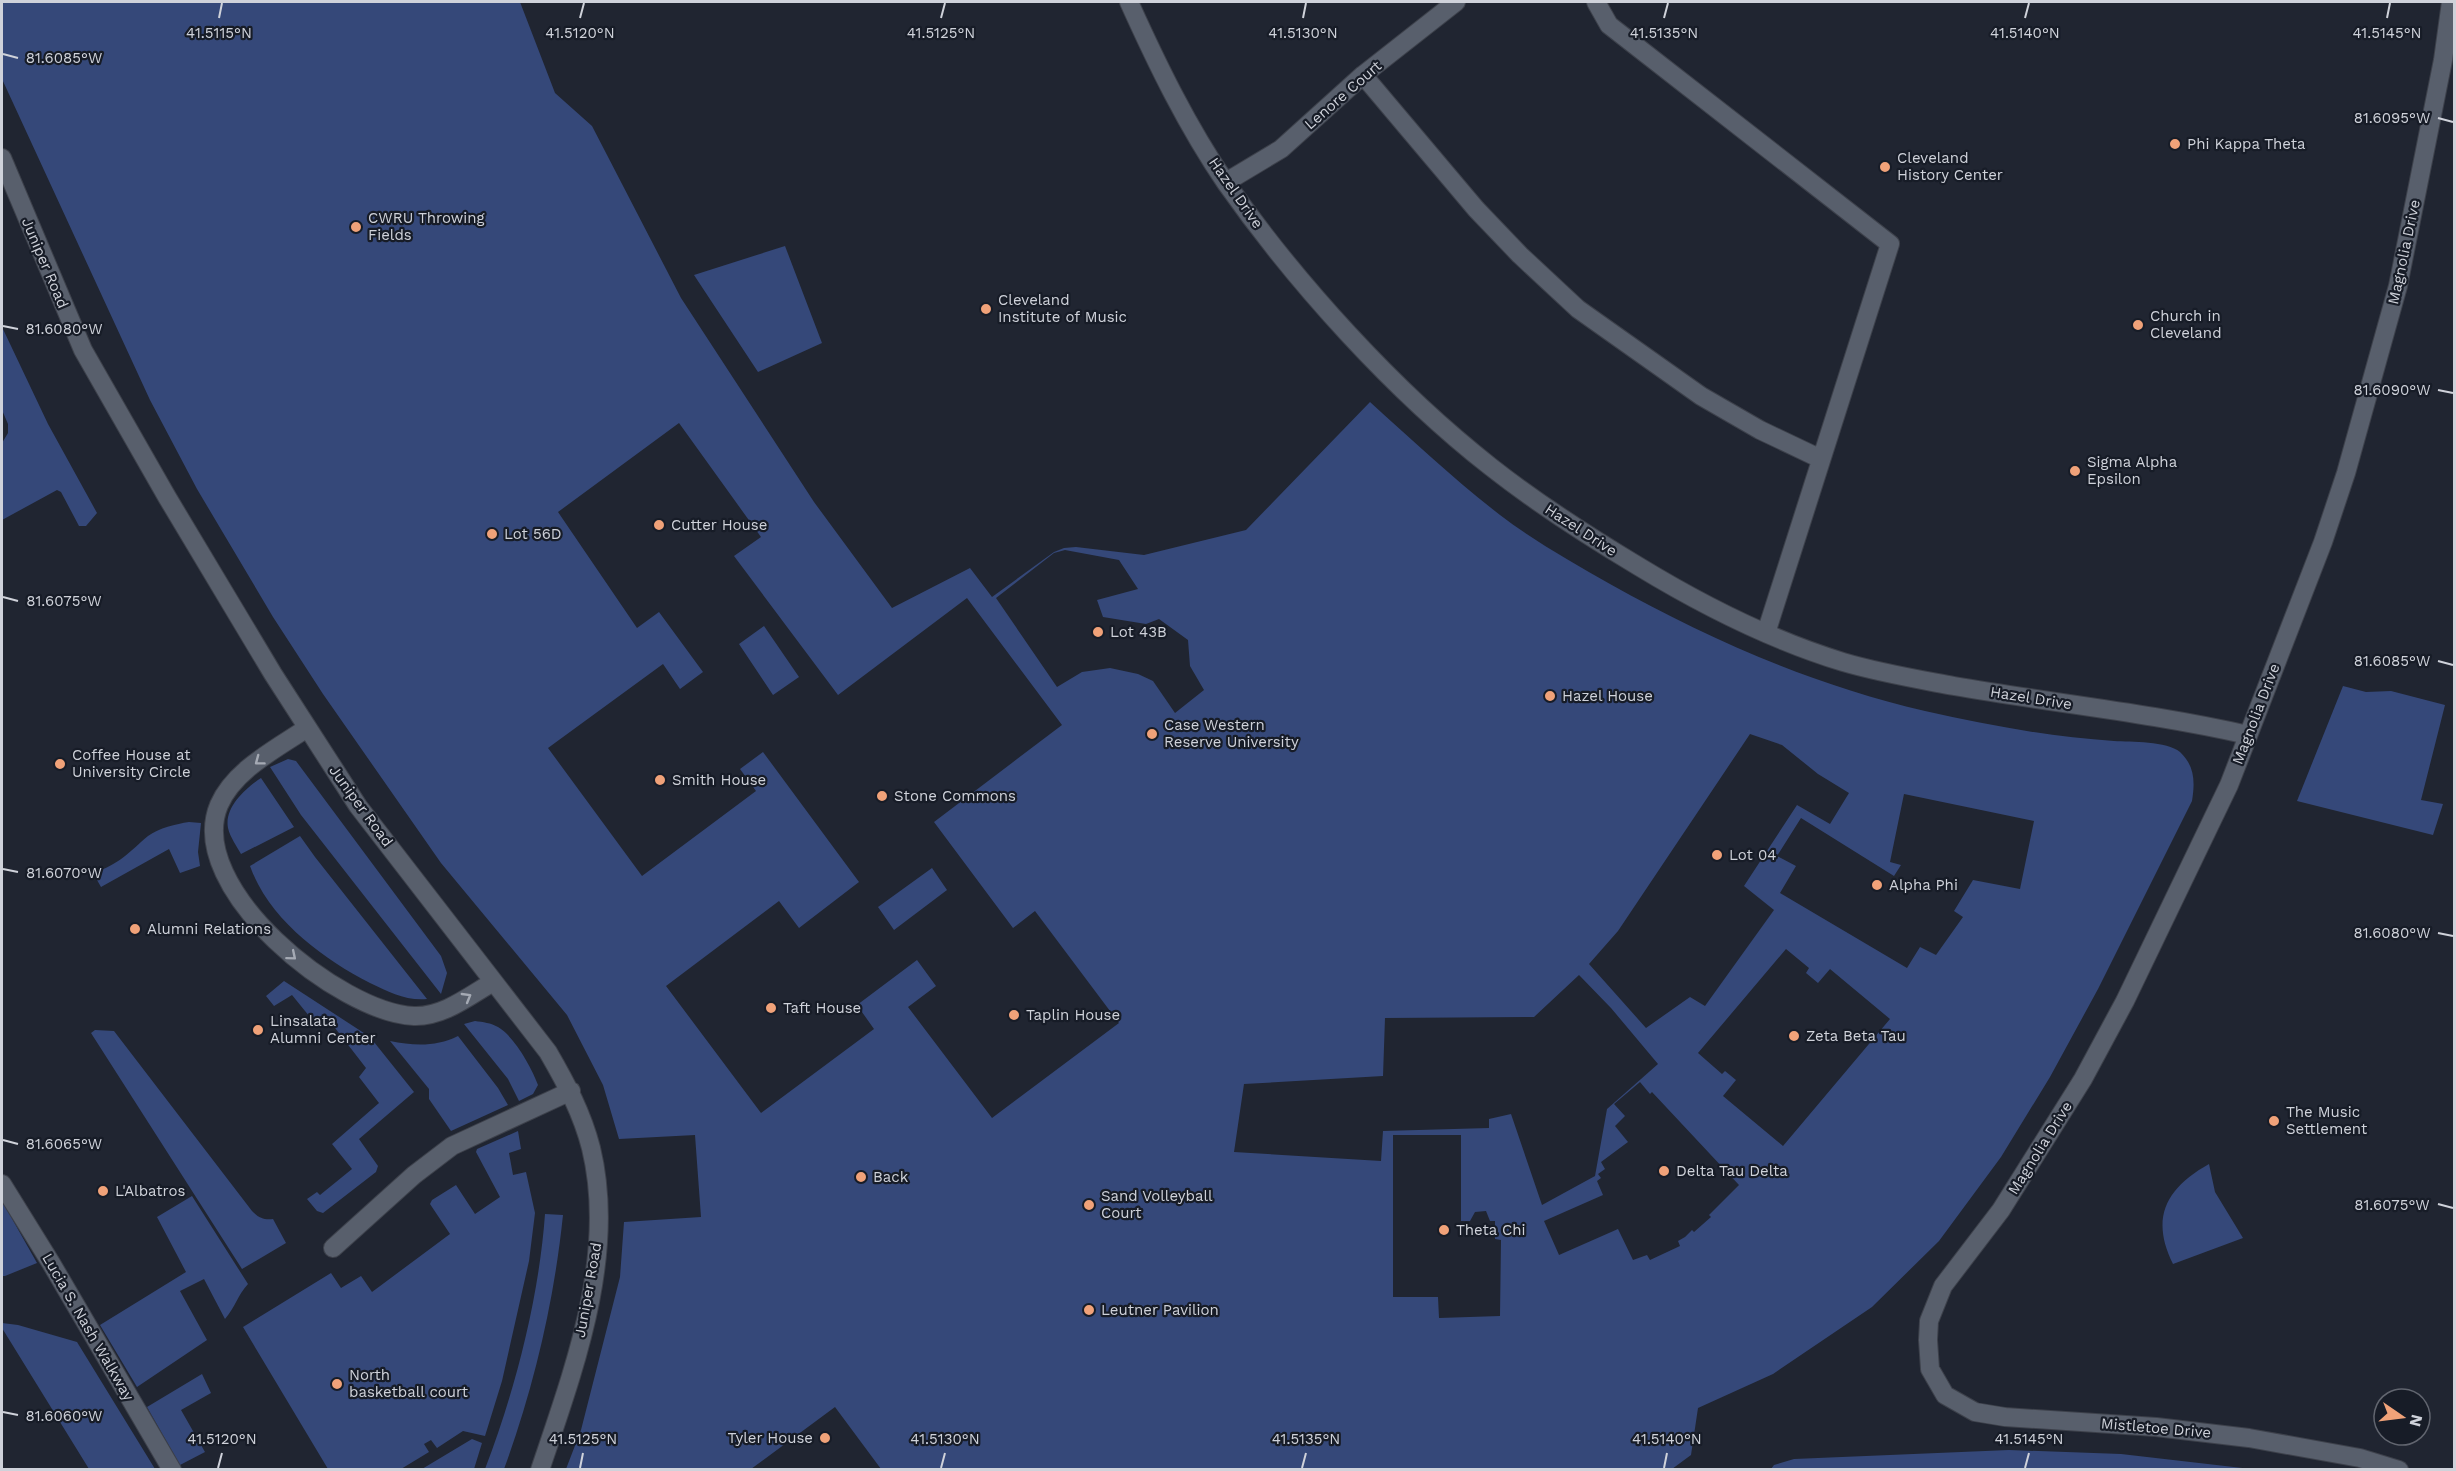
<svg xmlns="http://www.w3.org/2000/svg" width="2456" height="1471" font-family="'Work Sans',sans-serif">
  <style>
    .green { fill: #354879; fill-rule: evenodd }
    .lines { fill: none; stroke-linecap: round; stroke-linejoin: round }
    .minor-casing { stroke: #3d414b; stroke-width: 20 }
    .minor { stroke: #585f6c; stroke-width: 18 }
    .oneway { stroke: #a5aab4 }
    .ticks { fill: none; stroke: #cfd2da; stroke-width: 2 }
    .poi-dot { fill: #f0a279; stroke: #171c27; stroke-width: 2 }
    .labels { text-anchor: middle; stroke-width: 4.5; stroke-linejoin: round; paint-order: stroke }
    .street-label { font-size: 15px; fill: #cfd2da; stroke: #171c27 }
    .poi-label { font-size: 15px; fill: #cfd2da; stroke: #171c27; text-anchor: start }
    .ticks-label { font-size: 15px; text-anchor: middle; fill: #cfd2da; stroke: #171c27; stroke-width: 4.5; stroke-linejoin: round; paint-order: stroke }
  </style>
  <rect width="100%" height="100%" fill="#202531"/>
  <!-- green -->
  <path class="green" d="M2 2H520L555 93 592 126 681 298 814 502 892 608 970 568 992 597 1054 552 1064 548 1076 547 1144 555 1246 530 1370 402C1413 441 1455 480 1500 515 1534 541 1573 563 1610 584 1710 640 1814 685 1925 711 1988 725 2050 737 2114 741 2131 742 2167 741 2180 752 2195 766 2195 782 2192 801L2098 989 2050 1077 2001 1157 1939 1241 1872 1307 1773 1374 1698 1408 1691 1455 1672 1469H881L835 1407 751 1469H566L581 1430 620 1277 624 1222 701 1217 695 1135 619 1139 603 1085 567 1015 441 863 323 694 273 617 197 489 150 400 2 79ZM679 423 761 537 734 556 838 695 967 598 1062 725 934 822 1013 928 1035 911 1119 1023 992 1118 908 1007 936 986 917 960 857 1005 874 1029 761 1113 666 986 779 901 799 928 859 882 763 752 740 769 756 791 642 876 548 748 663 664 680 689 703 672 659 612 637 628 558 512ZM1065 550 1119 560 1138 589 1097 600 1103 617 1146 624 1159 619 1188 640 1190 666 1204 690 1175 713 1153 681 1138 674 1110 668 1082 672 1057 687 996 598 1054 553ZM1750 734 1782 745 1818 774 1849 793 1830 824 1797 805 1744 886 1774 910 1705 1006 1690 997 1646 1028 1589 964 1618 931ZM1904 794 2034 821 2020 889 1973 880 1954 911 1963 917 1936 955 1920 947 1907 968 1780 893 1796 866 1777 856 1801 818 1894 876 1901 865 1890 862ZM1786 949 1809 968 1806 973 1818 983 1830 969 1890 1019 1783 1146 1723 1096 1736 1080 1725 1071 1722 1074 1698 1053ZM1579 975 1611 1008 1658 1064 1607 1109 1595 1176 1542 1205 1511 1114 1489 1119V1128L1383 1131 1381 1161 1234 1152 1244 1084 1383 1076 1385 1018 1534 1017ZM1640 1082 1650 1094 1652 1092 1739 1185 1709 1215 1711 1217 1694 1232 1692 1230 1685 1237 1678 1241 1680 1246 1650 1260 1647 1255 1633 1260 1618 1229 1559 1255 1544 1221 1603 1195 1597 1181 1601 1178 1598 1174 1605 1169 1601 1162 1628 1142 1615 1126 1625 1116 1614 1104ZM1393 1135H1461V1221H1470L1475 1212 1486 1211 1490 1221H1495V1239L1501 1240 1500 1316 1439 1318 1438 1297H1393Z
    M785 246 822 343 758 372 694 275Z
    M2 327 48 424 97 513 86 526H79L61 492 57 490 2 520V443L8 433V424L2 410Z
    M764 626 799 677 773 695 739 644Z
    M2343 686 2366 692 2391 691 2445 705 2421 800 2443 804 2433 835 2297 801Z
    M288 759 296 761 441 956 447 973 441 994 301 815 270 767Z
    M261 778 294 827 241 854C237 847 230 837 228 828 224 807 246 788 261 778Z
    M189 822 201 823 198 852 200 866 180 873 169 849 101 887 93 873C120 864 128 853 148 836 159 828 176 824 189 822Z
    M300 836 315 857 427 999C406 1001 389 992 370 983 322 958 269 919 250 866Z
    M932 868 947 890 894 930 878 907Z
    M284 981 370 1037 414 1092 359 1139 378 1166 376 1172 323 1213 317 1211 307 1199 317 1192 320 1195 352 1169 332 1144 379 1103 359 1077 366 1068 325 1015 314 1022 292 995 274 1006 266 996Z
    M475 1021C483 1022 491 1023 498 1027 514 1036 532 1068 538 1085L533 1094 519 1101 508 1079 464 1024Z
    M95 1030 114 1031 252 1211C259 1218 264 1220 273 1219L286 1243 242 1269 91 1033Z
    M458 1036 498 1088 508 1105 451 1131 429 1099V1089L390 1041C414 1046 436 1047 458 1036Z
    M518 1131 521 1149 509 1153 513 1175 526 1172 535 1213 529 1261 502 1381 485 1436 463 1431 437 1448 431 1440 424 1444 429 1452 401 1469H328L243 1327 331 1273 341 1288 361 1276 372 1292 450 1234 430 1204 432 1200 456 1185 475 1214 500 1197 476 1152 477 1149Z
    M2209 1164 2215 1192 2243 1238 2173 1264C2150 1218 2166 1188 2209 1164Z
    M192 1196 248 1284C237 1296 236 1306 225 1319L204 1279 180 1291 207 1340 137 1387 100 1325 186 1272 157 1217Z
    M2 1201 37 1263 5 1276H2Z
    M545 1214 563 1215C554 1302 534 1387 504 1469H485C515 1391 539 1298 545 1214Z
    M2 1323 18 1325 77 1342 155 1469H89L2 1328Z
    M202 1374 211 1393 181 1410 205 1452 180 1465 147 1407Z
    M472 1439 482 1443 474 1469H422Z
    M2009 1450 2121 1454 2251 1469H1771L1774 1465 1794 1459Z"/>
  <g class="lines">
    <defs>
      <path id="minor" d="M1129 2C1157 64 1187 126 1226 183 1297 284 1394 391 1491 467 1538 504 1588 536 1638 566 1702 605 1771 640 1843 662 1880 673 1917 679 1954 686 2052 703 2151 713 2248 735
        M1596 2 1609 25 1890 244 1766 633
        M1363 75 1476 209 1520 255 1578 309 1701 396 1760 430 1821 459
        M2 158 83 350 167 497 273 674 358 806 548 1052C566 1083 582 1113 591 1148 617 1255 574 1369 540 1470
        M1226 182 1281 149 1363 75 1456 2
        M307 728C276 749 234 770 219 805 184 888 340 1013 414 1016 443 1017 469 996 493 982
        M2 1184 51 1263 172 1470
        M333 1248 414 1175 452 1146 571 1091
        M2399 1470 2360 1458 2249 1438 2156 1427 2005 1417 1975 1412 1945 1395 1930 1369 1928 1340 1929 1321 1943 1286 2001 1210 2083 1079 2125 1001 2229 785 2323 542 2346 473 2398 286 2443 60 2451 2"/>
    </defs>
    <!-- minor casing -->
    <use href="#minor" class="minor-casing"/>
    <!-- minor -->
    <use href="#minor" class="minor"/>
  </g>
  <!-- one-way arrows -->
  <defs><path id="oneway-chevron" d="M-2-3.5L2.5 0L-2 3.5" fill="none" stroke-width="1.6" stroke-linecap="round" stroke-linejoin="round" transform="scale(1.5)"/></defs>
  <g class="oneway">
    <use href="#oneway-chevron" transform="translate(259 761) rotate(143)"/>
    <use href="#oneway-chevron" transform="translate(292 956) rotate(40)"/>
    <use href="#oneway-chevron" transform="translate(467 997) rotate(-30)"/>
  </g>
  <!-- ticks -->
  <path class="ticks" d="M219 18 222 3M580 18 584 3M941 18 945 3M1303 18 1306 3M1664 18 1668 3M2025 18 2029 3M2387 18 2390 3M3 54 18 58M2438 118 2453 122M3 326 18 329M2438 390 2453 393M3 597 18 601M2438 661 2453 665M3 869 18 872M2438 933 2453 936M3 1140 18 1144M2438 1204 2453 1208M3 1412 18 1415M218 1468 222 1453M580 1468 583 1453M941 1468 945 1453M1302 1468 1306 1453M1664 1468 1667 1453M2025 1468 2029 1453"/>
  <!-- markers -->
  <g class="poi-dot">
    <circle cx="2175" cy="144" r="6"/>
    <circle cx="1885" cy="167" r="6"/>
    <circle cx="356" cy="227" r="6"/>
    <circle cx="986" cy="309" r="6"/>
    <circle cx="2138" cy="325" r="6"/>
    <circle cx="2075" cy="471" r="6"/>
    <circle cx="659" cy="525" r="6"/>
    <circle cx="492" cy="534" r="6"/>
    <circle cx="1098" cy="632" r="6"/>
    <circle cx="1550" cy="696" r="6"/>
    <circle cx="1152" cy="734" r="6"/>
    <circle cx="60" cy="764" r="6"/>
    <circle cx="660" cy="780" r="6"/>
    <circle cx="882" cy="796" r="6"/>
    <circle cx="1717" cy="855" r="6"/>
    <circle cx="1877" cy="885" r="6"/>
    <circle cx="135" cy="929" r="6"/>
    <circle cx="771" cy="1008" r="6"/>
    <circle cx="1014" cy="1015" r="6"/>
    <circle cx="258" cy="1030" r="6"/>
    <circle cx="1794" cy="1036" r="6"/>
    <circle cx="2274" cy="1121" r="6"/>
    <circle cx="1664" cy="1171" r="6"/>
    <circle cx="861" cy="1177" r="6"/>
    <circle cx="103" cy="1191" r="6"/>
    <circle cx="1089" cy="1205" r="6"/>
    <circle cx="1444" cy="1230" r="6"/>
    <circle cx="1089" cy="1310" r="6"/>
    <circle cx="337" cy="1384" r="6"/>
    <circle cx="825" cy="1438" r="6"/>
  </g>
  <g class="labels">
    <!-- street labels -->
    <g class="street-label">
      <text transform="translate(1343 95) rotate(-41)" y="5">Lenore Court</text>
      <text transform="translate(1236 193) rotate(55)" y="5">Hazel Drive</text>
      <text transform="translate(2404 252) rotate(-78)" y="5">Magnolia Drive</text>
      <text transform="translate(45 263) rotate(67)" y="5">Juniper Road</text>
      <text transform="translate(1581 530) rotate(33)" y="5">Hazel Drive</text>
      <text transform="translate(2031 698) rotate(9)" y="5">Hazel Drive</text>
      <text transform="translate(2256 714) rotate(-69)" y="5">Magnolia Drive</text>
      <text transform="translate(361 806) rotate(54)" y="5">Juniper Road</text>
      <text transform="translate(2040 1148) rotate(-58)" y="5">Magnolia Drive</text>
      <text transform="translate(588 1290) rotate(-80)" y="5">Juniper Road</text>
      <text transform="translate(88 1327) rotate(60)" y="5">Lucia S. Nash Walkway</text>
      <text transform="translate(2156 1428) rotate(5)" y="5">Mistletoe Drive</text>
    </g>
    <!-- poi labels -->
    <g class="poi-label">
      <text x="2187" y="149">Phi Kappa Theta</text>
      <text x="1897" y="163">Cleveland<tspan x="1897" dy="17">History Center</tspan></text>
      <text x="368" y="223">CWRU Throwing<tspan x="368" dy="17">Fields</tspan></text>
      <text x="998" y="305">Cleveland<tspan x="998" dy="17">Institute of Music</tspan></text>
      <text x="2150" y="321">Church in<tspan x="2150" dy="17">Cleveland</tspan></text>
      <text x="2087" y="467">Sigma Alpha<tspan x="2087" dy="17">Epsilon</tspan></text>
      <text x="671" y="530">Cutter House</text>
      <text x="504" y="539">Lot 56D</text>
      <text x="1110" y="637">Lot 43B</text>
      <text x="1562" y="701">Hazel House</text>
      <text x="1164" y="730">Case Western<tspan x="1164" dy="17">Reserve University</tspan></text>
      <text x="72" y="760">Coffee House at<tspan x="72" dy="17">University Circle</tspan></text>
      <text x="672" y="785">Smith House</text>
      <text x="894" y="801">Stone Commons</text>
      <text x="1729" y="860">Lot 04</text>
      <text x="1889" y="890">Alpha Phi</text>
      <text x="147" y="934">Alumni Relations</text>
      <text x="783" y="1013">Taft House</text>
      <text x="1026" y="1020">Taplin House</text>
      <text x="270" y="1026">Linsalata<tspan x="270" dy="17">Alumni Center</tspan></text>
      <text x="1806" y="1041">Zeta Beta Tau</text>
      <text x="2286" y="1117">The Music<tspan x="2286" dy="17">Settlement</tspan></text>
      <text x="1676" y="1176">Delta Tau Delta</text>
      <text x="873" y="1182">Back</text>
      <text x="115" y="1196">L'Albatros</text>
      <text x="1101" y="1201">Sand Volleyball<tspan x="1101" dy="17">Court</tspan></text>
      <text x="1456" y="1235">Theta Chi</text>
      <text x="1101" y="1315">Leutner Pavilion</text>
      <text x="349" y="1380">North<tspan x="349" dy="17">basketball court</tspan></text>
      <text x="813" y="1443" text-anchor="end">Tyler House</text>
    </g>
  </g>
  <g class="ticks-label">
    <text x="1303" y="38">41.5130°N</text>
    <text x="1664" y="38">41.5135°N</text>
    <text x="2387" y="38">41.5145°N</text>
    <text x="219" y="38">41.5115°N</text>
    <text x="580" y="38">41.5120°N</text>
    <text x="941" y="38">41.5125°N</text>
    <text x="2025" y="38">41.5140°N</text>
    <text x="64" y="63">81.6085°W</text>
    <text x="2392" y="123">81.6095°W</text>
    <text x="64" y="334">81.6080°W</text>
    <text x="2392" y="395">81.6090°W</text>
    <text x="64" y="606">81.6075°W</text>
    <text x="2392" y="666">81.6085°W</text>
    <text x="64" y="878">81.6070°W</text>
    <text x="2392" y="938">81.6080°W</text>
    <text x="64" y="1149">81.6065°W</text>
    <text x="2392" y="1210">81.6075°W</text>
    <text x="64" y="1421">81.6060°W</text>
    <text x="222" y="1444">41.5120°N</text>
    <text x="583" y="1444">41.5125°N</text>
    <text x="945" y="1444">41.5130°N</text>
    <text x="1306" y="1444">41.5135°N</text>
    <text x="1667" y="1444">41.5140°N</text>
    <text x="2029" y="1444">41.5145°N</text>
  </g>
  <!-- border -->
  <rect width="2456" height="1471" fill="none" stroke="#cfd2da" stroke-width="6"/>
  <!-- north arrow -->
  <g transform="translate(2402 1417) rotate(104)"><circle r="28" fill="#171c27" stroke="#61656f" stroke-width="1.5"/>
  <path d="M0-4.5L10 22L0 15L-10 22Z" fill="#f0a279"/>
  <text y="-9" font-size="16" font-weight="bold" text-anchor="middle" fill="#cfd2da">N</text>
  </g>
</svg>
